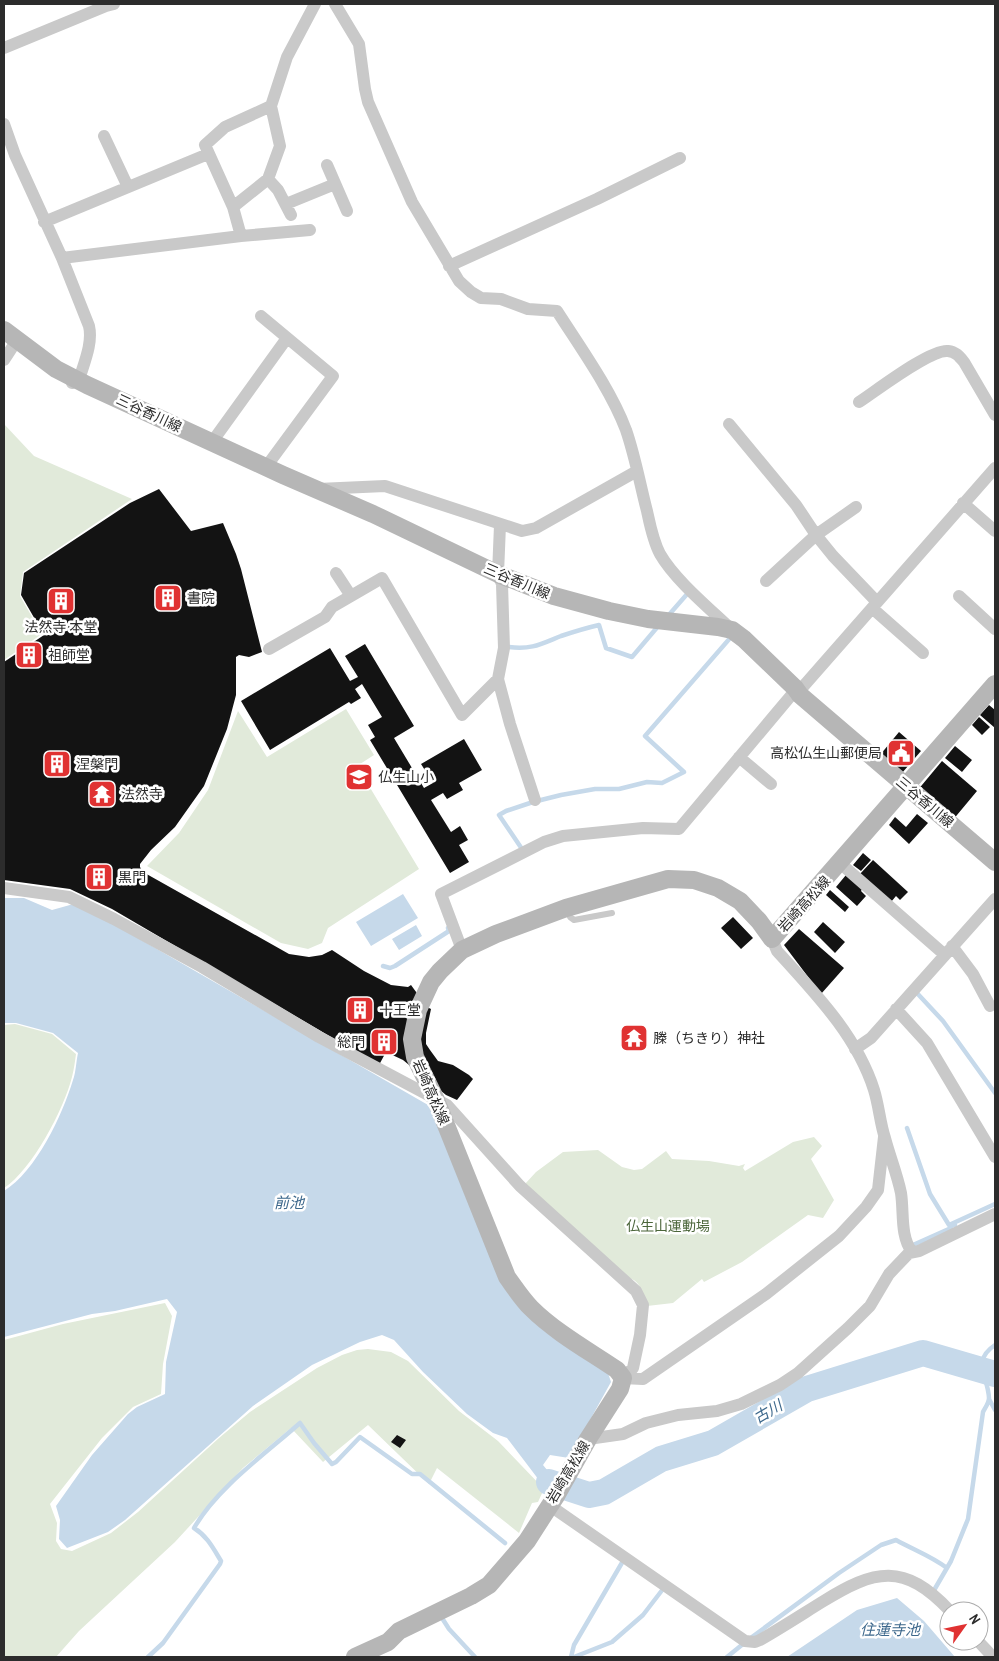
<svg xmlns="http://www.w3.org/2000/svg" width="999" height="1661" font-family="'Archivo Narrow','Noto Sans JP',sans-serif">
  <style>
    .green { fill: #e1eada }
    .water { fill: #c6d9ea }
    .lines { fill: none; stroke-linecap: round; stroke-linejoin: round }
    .stream { stroke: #c6d9ea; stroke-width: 4.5 }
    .river { stroke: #c6d9ea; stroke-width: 26 }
    .building { fill: #131313 }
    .service { stroke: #c9c9c9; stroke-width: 6 }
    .minor { stroke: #c9c9c9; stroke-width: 12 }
    .secondary { stroke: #b6b6b6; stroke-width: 18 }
    .labels { text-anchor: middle; stroke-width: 5; stroke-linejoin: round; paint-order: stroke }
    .street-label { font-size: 14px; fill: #2c2c2c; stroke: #fff }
    .poi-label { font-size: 14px; fill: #2c2c2c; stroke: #fff; text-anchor: start }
    .park-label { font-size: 14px; fill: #4c663b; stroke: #fff }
    .water-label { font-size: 15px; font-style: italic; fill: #3d688c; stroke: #fff }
  </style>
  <rect width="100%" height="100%" fill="#fff"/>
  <!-- green -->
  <path class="green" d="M4 424 34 456 132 499 23 572 20 596 42 634 4 660Z
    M346 709 374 755 357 766 419 869 328 928 322 943 308 949 281 943 147 866 179 833 208 790 238 711 267 757Z
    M15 1024 52 1034 76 1054C75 1061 74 1069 72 1077 64 1109 32 1170 4 1188V1025Z
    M814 1137 822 1146 811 1159 834 1200 823 1218 808 1215 742 1262 704 1282 702 1279 673 1303 647 1306C644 1296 641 1281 629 1278L525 1184 536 1172 563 1152 598 1150 622 1167 634 1170 642 1169 666 1151 672 1159 709 1161 739 1166 745 1164 743 1168 745 1171 793 1142Z
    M165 1303 172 1316 163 1364 161 1394 133 1407 102 1438 50 1504 57 1523 56 1541 61 1549 72 1551 111 1533 138 1512 219 1438 250 1412 317 1368 342 1355 357 1350 368 1349 391 1352 408 1361 459 1411 498 1441 544 1489 538 1502 532 1503 519 1533 437 1468 429 1484 368 1425 323 1462 291 1428 243 1468 175 1542 79 1631 56 1657H4V1340L63 1324Z"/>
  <!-- water -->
  <path class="water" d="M403 894 418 918 371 946 356 922Z
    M4 898H24L52 910 77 903 435 1109 504 1283 607 1370 611 1382 569 1458 550 1455 543 1465 552 1476 545 1488 507 1438 493 1433 467 1414 423 1372 394 1340 382 1335 360 1342 312 1365 253 1406 125 1520 108 1532 67 1548 59 1539 60 1520 56 1506 92 1455 128 1414 137 1407 165 1394 166 1362 177 1312 167 1299 115 1311 92 1314 4 1337V1191C36 1171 62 1116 73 1080 76 1072 76 1062 78 1053L53 1033 16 1023H4Z
    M416 925 422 936 399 950 392 939Z
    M897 1598 924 1621 955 1657H787L857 1610Z"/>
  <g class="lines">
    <!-- stream -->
    <path class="stream" d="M667 617 688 593
      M509 647C531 650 541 644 561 636 573 632 586 628 599 625L606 648 632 657 660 624
      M522 849 499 815 506 811 533 802 561 795 595 789H619L647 782 662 783 684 772 645 736 731 637 729 634
      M383 966 390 968 395 966 449 931 448 928
      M916 992 943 1021 995 1093
      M907 1128 930 1194 949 1225 995 1204
      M913 1245 951 1228 950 1226 955 1225
      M989 1399 995 1410
      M933 1592 951 1561 968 1519 983 1412C985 1408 989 1403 989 1398 988 1376 971 1361 995 1345
      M442 1618 449 1629 475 1657
      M752 1637 839 1573 881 1545 896 1540C914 1550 931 1556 947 1568
      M148 1657 163 1643 220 1564 221 1561C213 1548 207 1536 194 1528 217 1488 265 1454 300 1423L314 1443 332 1464 336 1462 360 1437 412 1474H420L505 1543
      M571 1657 574 1645 623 1561
      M574 1657 612 1642 643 1615 663 1589
      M727 1657 743 1644"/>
    <!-- river -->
    <path class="river" d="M549 1482 589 1495 604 1492 661 1459 713 1443 807 1389 923 1353 995 1374"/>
  </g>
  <!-- building -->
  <path class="building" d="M159 489 191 531 223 523 236 554 241 569 262 652 249 657 239 655 236 657V695L227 729 204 786 175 827 151 850 140 864V867L143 872 289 954 309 957 322 955 332 950 364 971 391 985 408 987 411 985 427 1007 431 1009 426 1033V1044L430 1050 438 1061 453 1065 469 1075 473 1079 457 1100 446 1095 403 1060 386 1052 379 1065 112 909 70 889 4 880V662L44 635 21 595 24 573 130 503Z
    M365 644 414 726 394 738 424 788 433 783 421 764 464 739 482 770 459 783 463 790 447 799 443 793 431 800 451 832 460 826 468 840 459 845 469 862 450 873 370 740 375 737 368 725 382 717 362 684 355 689 361 698 351 704 349 702 270 750 241 701 330 648 350 681 358 677 345 656Z
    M989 705 995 710V728L980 715Z
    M979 717 990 727 982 735 972 725Z
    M899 732 921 751 902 773 880 755Z
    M955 746 972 760 962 772 945 758Z
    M942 761 977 791 952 821 917 791Z
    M917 814 928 823 909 844 889 825 895 817 906 827Z
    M863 853 871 860 861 871 853 865Z
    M873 860 908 892 900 900 896 896 891 902 860 874Z
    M846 875 862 889 861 891 866 896 857 906 836 887Z
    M830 890 849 907 845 912 826 895Z
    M733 917 753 938 741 949 721 928Z
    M823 922 845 942 835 953 814 932Z
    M799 929 844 968 821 994 784 945Z
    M397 1435 406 1440 400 1448 391 1442Z"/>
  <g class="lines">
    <!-- service -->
    <path class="service" d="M566 909 570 917 574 920 612 913"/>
    <!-- minor -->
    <path class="minor" d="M335 4 359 44 365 89 368 102 412 202 459 281 471 292 481 298 501 299 528 309 557 311C580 347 611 390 626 430 635 456 640 484 647 511 650 525 653 541 660 554 675 580 709 608 731 629
      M4 48 106 6 114 4
      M4 124 15 155 62 258 89 326C93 343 84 363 79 380L72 383
      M104 136 128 187
      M327 165 347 211
      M268 179 278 190 291 215
      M286 204 335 184
      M233 207 268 179 280 146 271 106 287 57 315 4
      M44 222 208 154
      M241 236 233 207 205 145 225 127 271 106
      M62 258 241 236 310 230
      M449 266 597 199 680 158
      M261 316 333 376 266 467
      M4 360 17 340
      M859 402C876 391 930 349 948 351 956 352 959 356 964 362L995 415
      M729 424 796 505 816 535 833 556 877 602
      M212 442 287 338
      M318 489 385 486 522 531 536 528 637 471
      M963 503 995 531
      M336 573 351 596
      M766 581 816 535 856 507
      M959 596 995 629
      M872 608 923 653
      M269 649 325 617 332 607 382 578 462 715 498 679 504 648 502 584 498 574 500 525
      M498 679 510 724 535 800
      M739 757 771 784
      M840 863 945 955
      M4 888 69 897 114 919 202 967 319 1037 447 1105 520 1186 636 1291 643 1305 640 1335 633 1368 623 1378 643 1379 766 1294 839 1236 866 1207 878 1190 884 1137
      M772 939 777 951C815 993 857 1036 874 1090 879 1106 880 1123 885 1138 890 1157 897 1174 901 1193 904 1212 900 1236 912 1252
      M952 946 973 974 990 1006
      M462 950 441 894 544 842 563 836 643 828 679 829 794 692 801 689 995 468
      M896 1009 927 1043 995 1157
      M855 1049 871 1038 995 899
      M588 1439 623 1434 646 1423 678 1415 717 1411 741 1404 780 1385 798 1373 848 1328 870 1306 889 1274 909 1253 919 1251 995 1214
      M549 1505 745 1641 755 1642 760 1640C781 1628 801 1615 822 1602 875 1569 904 1562 950 1611
      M978 1641 993 1657"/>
    <!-- secondary -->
    <path class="secondary" d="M4 330 56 369 87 385 283 475 373 514 498 574 554 596 609 611 648 619 718 627 732 630 744 639 795 688 800 695 995 862
      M355 1657 388 1642 399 1631 471 1596 489 1585 527 1541 556 1496 588 1439 620 1389 623 1378 617 1370C589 1351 555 1332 531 1308 522 1299 515 1288 507 1277L436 1100 415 1057 412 1039 418 1010 431 982 440 971 462 950 496 934 566 908 668 879 694 880 718 888 740 901 759 921 772 939 995 684"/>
  </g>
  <!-- icons -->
  <defs>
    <symbol id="building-square" viewBox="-11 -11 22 22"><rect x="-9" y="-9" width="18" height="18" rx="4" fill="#e03232" stroke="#fff"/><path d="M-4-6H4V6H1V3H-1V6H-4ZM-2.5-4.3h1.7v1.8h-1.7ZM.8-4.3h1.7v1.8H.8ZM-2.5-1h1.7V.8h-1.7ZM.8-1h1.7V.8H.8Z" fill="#fff"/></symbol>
    <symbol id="civic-square" viewBox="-11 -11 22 22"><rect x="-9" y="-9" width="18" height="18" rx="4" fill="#e03232" stroke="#fff"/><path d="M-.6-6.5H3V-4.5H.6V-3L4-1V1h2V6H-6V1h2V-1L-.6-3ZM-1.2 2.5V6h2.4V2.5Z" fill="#fff"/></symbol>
    <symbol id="school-square" viewBox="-11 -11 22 22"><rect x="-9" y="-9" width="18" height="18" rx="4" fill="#e03232" stroke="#fff"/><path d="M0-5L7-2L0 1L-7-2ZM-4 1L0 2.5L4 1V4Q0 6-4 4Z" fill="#fff"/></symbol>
    <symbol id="temple-square" viewBox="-11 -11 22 22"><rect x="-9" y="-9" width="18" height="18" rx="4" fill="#e03232" stroke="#fff"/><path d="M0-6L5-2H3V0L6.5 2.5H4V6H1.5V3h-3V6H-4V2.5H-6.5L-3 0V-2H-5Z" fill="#fff"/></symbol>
  </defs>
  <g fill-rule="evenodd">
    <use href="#building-square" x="152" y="582" width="32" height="32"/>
    <use href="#building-square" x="45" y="585" width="32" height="32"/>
    <use href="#building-square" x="13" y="639" width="32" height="32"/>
    <use href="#civic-square" x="885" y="737" width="32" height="32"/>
    <use href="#building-square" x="41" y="748" width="32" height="32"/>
    <use href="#school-square" x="343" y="761" width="32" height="32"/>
    <use href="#temple-square" x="86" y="778" width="32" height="32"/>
    <use href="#building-square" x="83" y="861" width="32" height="32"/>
    <use href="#building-square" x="344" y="994" width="32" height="32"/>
    <use href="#temple-square" x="618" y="1022" width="32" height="32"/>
    <use href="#building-square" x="368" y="1026" width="32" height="32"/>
  </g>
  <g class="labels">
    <!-- street labels -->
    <g class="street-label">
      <text transform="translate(149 413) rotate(25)" y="5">三谷香川線</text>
      <text transform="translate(517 581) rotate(23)" y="5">三谷香川線</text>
      <text transform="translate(925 802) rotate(40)" y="5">三谷香川線</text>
      <text transform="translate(804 904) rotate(-48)" y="5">岩崎高松線</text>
      <text transform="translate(431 1092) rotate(66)" y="5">岩崎高松線</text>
      <text transform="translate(568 1472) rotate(-59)" y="5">岩崎高松線</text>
    </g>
    <!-- poi labels -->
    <g class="poi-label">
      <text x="187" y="603">書院</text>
      <text x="61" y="632" text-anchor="middle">法然寺 本堂</text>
      <text x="48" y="660">祖師堂</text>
      <text x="882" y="758" text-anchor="end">高松仏生山郵便局</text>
      <text x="76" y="769">涅槃門</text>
      <text x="378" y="782">仏生山小</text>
      <text x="121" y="799">法然寺</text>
      <text x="118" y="882">黒門</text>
      <text x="379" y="1015">十王堂</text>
      <text x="653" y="1043">榺（ちきり）神社</text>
      <text x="365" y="1047" text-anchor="end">総門</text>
    </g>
    <!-- park labels -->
    <g class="park-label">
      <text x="668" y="1231">仏生山運動場</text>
    </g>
    <!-- water labels -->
    <g class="water-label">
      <text x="289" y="1208">前池</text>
      <text transform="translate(768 1412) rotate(-30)" y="5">古川</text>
      <text x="890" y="1635">住蓮寺池</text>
    </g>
  </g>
  <!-- border -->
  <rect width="999" height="1661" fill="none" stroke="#2c2c2c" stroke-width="10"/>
  <!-- north arrow -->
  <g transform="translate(964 1626) rotate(57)"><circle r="24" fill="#ffffff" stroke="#ababab"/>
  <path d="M0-4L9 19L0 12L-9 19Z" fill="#e03232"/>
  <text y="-8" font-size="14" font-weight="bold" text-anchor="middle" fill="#2c2c2c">N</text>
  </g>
</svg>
